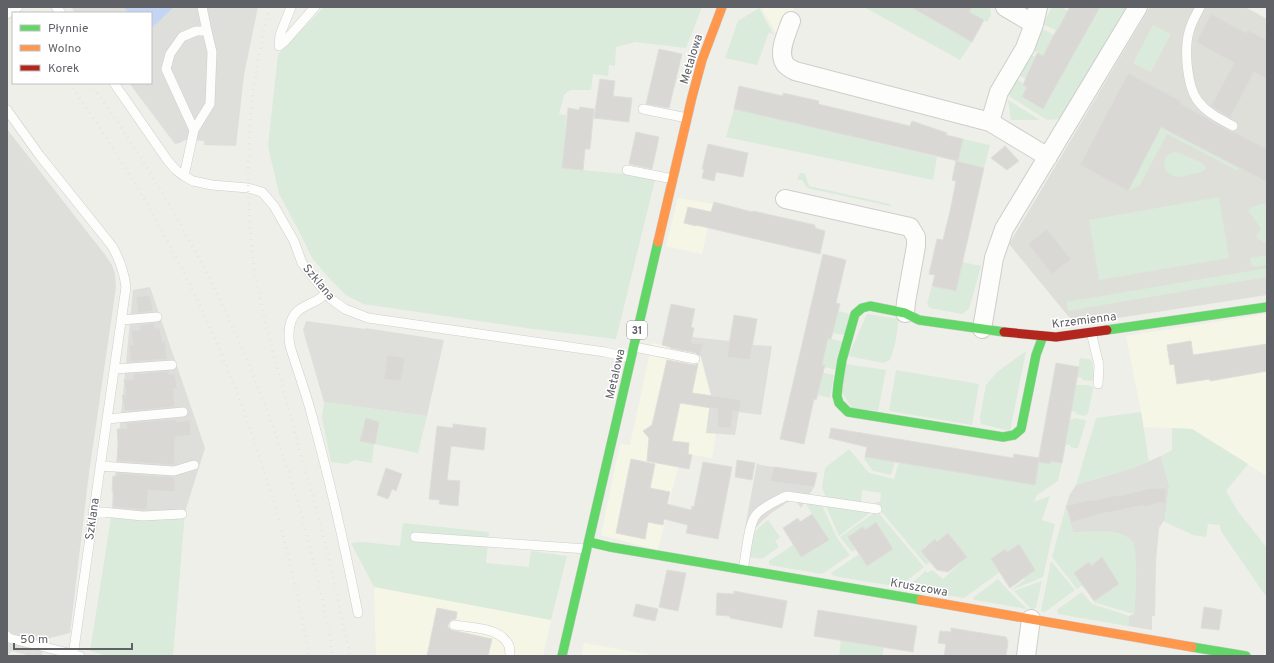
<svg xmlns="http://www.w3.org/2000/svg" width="1274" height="663" font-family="Overpass,sans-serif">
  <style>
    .commercial { fill: #f6f6e6 }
    .industrial { fill: #dededa }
    .education { fill: #dfdfd9 }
    .green { fill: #daeadb }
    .water { fill: #c4d5f4 }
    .building { fill: #d9d8d5; stroke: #dededa }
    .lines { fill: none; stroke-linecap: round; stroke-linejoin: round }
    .lane-casing { stroke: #cdcdcc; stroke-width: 10 }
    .street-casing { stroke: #cdcdcc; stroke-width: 20 }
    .fast-casing { stroke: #cccdcd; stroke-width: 10 }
    .slow-casing { stroke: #cccdcd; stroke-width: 10 }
    .jam-casing { stroke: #cccdcd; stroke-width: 10 }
    .lane { stroke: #fdfdfc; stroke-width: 9 }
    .street { stroke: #fdfdfc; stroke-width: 18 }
    .fast { stroke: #63d668; stroke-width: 9 }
    .slow { stroke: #ff974d; stroke-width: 9 }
    .jam { stroke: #b3261e; stroke-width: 9 }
    .rail { stroke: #e5e5e4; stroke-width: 3; stroke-dasharray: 1 5; stroke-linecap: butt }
    .labels { text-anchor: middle; stroke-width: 3; stroke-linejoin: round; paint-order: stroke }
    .shield { fill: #fff; stroke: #909095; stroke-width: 1 }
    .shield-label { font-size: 11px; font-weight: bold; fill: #606167 }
    .street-label { font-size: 12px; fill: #606167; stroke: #fff }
  </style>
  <rect width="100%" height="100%" fill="#efefea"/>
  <!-- commercial -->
  <path class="commercial" d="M761 7H795L780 36H778Z
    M678 198 713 204 702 254 666 246Z
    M1267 314V474L1265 475 1192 429 1144 427 1126 336Z
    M652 343 699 353 711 396 706 432 716 433 712 458 682 453 671 495 658 550 601 535 620 444 630 445Z
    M374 587 551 620 543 656H376Z
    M584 643 635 652 657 656H581Z"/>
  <!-- industrial -->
  <path class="industrial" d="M71 7H123L129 13H75Z
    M174 7H258L244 75 236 146 204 145V141L192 140H185L180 143 175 144 129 83H151V29Z
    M7 129 106 256 112 265 115 274 116 287 89 473 70 633 50 638 43 644 42 656H31L12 651 7 656Z
    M150 287 205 448 185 512 111 518 133 290Z
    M306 321 365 329V328L444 340 427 416 324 402 303 330Z
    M692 337 729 341 753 345 772 346 761 415 739 412 735 435 706 433 711 395 700 353 686 350Z
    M1161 456 1169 486 1165 519 1159 528 1156 561 1155 616H1152V630L1128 626 1129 616 1134 614 1135 600 1134 543 1131 540 1073 532 1066 506 1070 494 1076 485 1133 468Z
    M757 463 760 465 817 473 814 487 801 508 794 498 770 514 768 516 762 521 754 530 745 528Z"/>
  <!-- education -->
  <path class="education" d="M1150 7H1245L1267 19V295L1079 324 1068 316 1009 244Z"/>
  <!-- green -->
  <path class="green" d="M324 7H702L686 48 635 42 616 47 615 66 609 65 608 76 593 74 591 90H571L567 92 564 95 559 114 566 115 565 131 562 168 624 174 655 180 616 339 533 329 363 304 346 295 328 277 312 258 301 235 279 194 268 146 278 54Z
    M864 7H911L972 42 960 60Z
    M971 7H990L991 15 987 22 969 12Z
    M1052 7H1061L1068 11 1059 32 1043 24Z
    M1100 7H1130L1062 119 1047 120 1009 96 1013 77 1023 83V85L1027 87 1022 98 1043 109Z
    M759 8 774 35 769 32 757 65 725 58 738 21Z
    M1153 25 1171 34 1151 72 1133 63Z
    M1041 28 1054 35 1053 37 1055 39 1045 57 1029 48Z
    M1027 52 1038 59 1026 79 1015 73Z
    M1008 100 1040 120H1011Z
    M734 109 937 157 933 180 726 137Z
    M1169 112 1166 130 1239 168 1238 171 1167 134 1140 185 1133 189 1128 191Z
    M963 139 990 145 984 168 958 161Z
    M1175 152 1180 153 1204 164 1206 169C1201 173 1196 173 1191 174 1186 175 1182 177 1178 177 1162 175 1158 156 1175 152Z
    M800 173H804L805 174 809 186 890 204V206L807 188 802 180H797Z
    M1219 197 1229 258 1099 280 1089 220Z
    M1262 204H1267V240L1265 243 1256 237 1261 229 1248 210 1252 207Z
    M1267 255V265L1252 267 1250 258Z
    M962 262 981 266 969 309 962 314 930 308 927 304 932 286 956 291Z
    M1267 268V277L1068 311 1066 302Z
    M838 311 850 314 845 335 832 333Z
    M867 314 899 319 895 344 890 360 883 363 848 356Z
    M828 338 844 342 837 370 824 367 825 365H822Z
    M1026 351 1010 431 981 424 980 417 986 385 997 372Z
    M1080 358 1089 359 1092 361 1094 375 1093 381 1082 380V378L1077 377Z
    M846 364 886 370 878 411 852 408 841 391Z
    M896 370 979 384 972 425 889 411Z
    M820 372 834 375 830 398 818 395V393L816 392Z
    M1076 385H1088L1093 387V389L1088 413 1085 416 1076 414V412L1071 411Z
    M324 402 427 416 418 453 374 444 372 463 355 460 347 464 331 462 322 418Z
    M1141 412 1149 462 1133 468 1076 485 1096 418Z
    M1075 418 1084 420 1086 421 1078 448H1076L1070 447V445H1065L1070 419H1074Z
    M1172 428 1192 429 1248 464 1226 491 1237 510 1267 548V598L1221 531 1220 525 1208 524 1206 537 1193 535 1163 521 1165 519 1169 486 1161 456 1172 450Z
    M849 449 869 473 894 479 899 462H1038L1050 464 1051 461 1062 463 1058 481 1037 495 1034 502 1050 496 1042 520 1055 524 1043 577 1012 590V589L1024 580V578L1035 570 1018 544 1007 552 1005 550 991 559 1000 572 964 598 910 589 908 586 926 571 927 573 932 570 943 579 967 557 948 533 937 542 935 539 921 550 930 562 926 565 876 505V502H880L881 493 862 490 861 503 826 497 822 488 825 468Z
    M865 457 895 462 891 475 873 471 864 459Z
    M805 502 822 505 837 538 850 555 822 574 769 565V561L793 545 801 557 812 514Z
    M825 504 874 510 839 536Z
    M1066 506 1073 532C1091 532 1122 526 1134 543 1138 563 1136 594 1134 614L1093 602 1119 584 1102 558 1091 566 1088 563 1075 573 1083 585 1077 589 1052 557Z
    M877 511 924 567 899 587 834 576 831 573 859 554 867 566 893 549 876 522 865 530 856 549 852 552 840 537Z
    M185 512 173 656H108L90 651 111 518Z
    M768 520 780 537 775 541 779 547 762 559 749 557 755 531Z
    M403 523 489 532 486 563 529 567 531 551 567 556 551 620 374 587 351 543 363 542 400 546Z
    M1051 561 1075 590 1045 612 1041 611Z
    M998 579C1007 590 1017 599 1027 609L975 600 973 598Z
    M1042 581 1036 607 1032 610 1014 591Z
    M1082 592 1092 604 1129 616 1128 626 1058 614 1057 611 1058 609Z
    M841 640 884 647 882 656H839Z"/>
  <!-- water -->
  <path class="water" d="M123 7H174L151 29V13H129Z"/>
  <!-- building -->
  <path class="building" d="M911 7H972L969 12 984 20 972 42Z
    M1070 7H1100L1043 109 1022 97 1027 87 1023 85 1037 53 1043 56 1056 31H1057Z
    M1211 14 1246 33 1248 30 1267 40V79L1254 72 1230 118 1211 106 1234 63 1196 42Z
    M659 49 682 54 669 108 646 104Z
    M1128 73 1181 101 1180 103 1220 126 1230 131 1234 132 1267 149V182L1161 127 1128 191 1080 165Z
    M600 79 615 81 613 96 632 98 629 122 594 118Z
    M739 86 783 96V93L819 101 818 104 910 126 912 121 947 133 946 135 963 139 958 161 734 109Z
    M580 107 594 109 590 149H585L583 170 562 168 568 108 579 110Z
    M636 132 659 137 652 169 629 164Z
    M708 144 748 153 743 177 716 172 714 181 702 178 704 169H702Z
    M1005 146 1019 161 1007 170 991 158Z
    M956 161 984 168 956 291 932 286 935 275 929 274 937 239 943 240 951 207 956 181 952 180Z
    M714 202 752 212 753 211 815 225V228L825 231 820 254 696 225V226L684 223 688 207 711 212Z
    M1047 229 1071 259 1052 274 1028 244Z
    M823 254 846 260 836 303 840 304 831 339 828 338 822 365H825L816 400 814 399 804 444 780 439Z
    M150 295 153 311 138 313 136 297Z
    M671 304 695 309 691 327 694 328 691 343 703 344 700 356 696 353 670 348V347L662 345Z
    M734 315 757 319 750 360 727 357Z
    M154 323 155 328H160L162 342 165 341 167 359 131 362 129 346 133 345 131 331 140 330V325Z
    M1191 341 1193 355 1267 344V371L1210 381V379L1177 384 1174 364 1170 365 1167 345Z
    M387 355 405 358 401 381 384 379Z
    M667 360 694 365 698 364 692 393 741 400 739 412 733 411 731 428 717 427 718 409 680 403 672 441 689 443 688 454 692 455 689 469 647 461 649 438 643 431 652 425Z
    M1056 363 1079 367 1062 463 1051 461 1050 464 1038 462Z
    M169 371V374H175L177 388 173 389 175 407 125 411 122 395H126L124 380 133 379V374Z
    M366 418 379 422 375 444 360 441Z
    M176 419 177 422 190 420 191 435 175 437 174 465 117 461 118 443 117 429 127 428 126 423Z
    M453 424 486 428 484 450 451 446 447 480 460 481 458 506 439 504 440 500 429 499 437 426 453 428Z
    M831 428 1013 458 1014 454 1039 458 1035 485 865 457 867 447 829 438Z
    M631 459 655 464 650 488 670 492 667 504 691 510 692 506 694 507 703 462 732 467 718 539 686 533 688 525 664 519 663 525 648 522 645 539 616 533Z
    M737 460 755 463 752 480 735 477Z
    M774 467 817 473 814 487 770 481Z
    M386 468 402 474 396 491 392 489 388 499 377 495Z
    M117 473 174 477V479H175V492L148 490 147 510 113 507V491H112L113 476H117Z
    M1151 488H1166V503H1158L1144 507 1143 505 1108 513V512L1071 522 1066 506 1089 500H1097L1118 495 1119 496Z
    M812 514 829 540 801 557 783 528 798 518 800 522Z
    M876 522 893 549 867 566 848 537 863 527 865 530Z
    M948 533 967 557 948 572 937 570 921 551 935 539 937 542Z
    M1019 544 1035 570 1010 588 991 559 1005 549 1007 552Z
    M1102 557 1119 584 1094 601 1074 573 1089 562 1091 566Z
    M667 570 686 573 678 611 659 607Z
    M734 591 787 601 782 628 730 618V616L716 615 717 593 734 594Z
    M636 604 658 609 655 621 633 616Z
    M1204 607 1222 610 1219 630 1201 628Z
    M437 608 457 612 456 619 451 620 448 624V627L451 630 492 639 488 656H427Z
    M818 610 917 626 913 652 814 636Z
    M951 628 1006 637 1008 642 1006 656H944L946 644 938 643 940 631 951 632Z"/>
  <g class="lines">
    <defs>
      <path id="lane" d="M56 7 61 13
        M202 7 207 31
        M1200 7C1196 15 1191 23 1189 32 1184 50 1187 87 1198 101 1207 113 1220 119 1233 126
        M7 14 18 7
        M279 46 285 41 315 7
        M279 46 280 35 291 7
        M114 83 168 161 176 170 184 176 193 181 212 185 248 188 262 192 274 206 294 241 302 263 326 293 331 299 345 309 368 318 605 352 631 358
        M643 109 687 118
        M7 110 40 156 112 246C120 260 124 272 126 287L73 656
        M627 170 673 179
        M184 176 194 130 210 104 212 52 207 31H196L182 37 170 54 166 69 194 130
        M326 293C319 302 308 303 299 310 288 318 288 335 290 346 297 369 306 393 312 416 330 481 345 547 358 613
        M122 320 157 317
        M1091 332 1099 365 1098 384
        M634 347 695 359
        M115 369 172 365
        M107 419 183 412
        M100 466 174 471 194 465
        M93 511 143 516 182 514
        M415 537 587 549
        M743 570C746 557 748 524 756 515 762 507 775 502 784 497L787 496 877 509
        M454 625C469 627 497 628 506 641 510 645 510 650 510 656
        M7 636 9 638 80 656"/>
      <path id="street" d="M791 21C787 33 777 52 785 64 787 67 791 69 795 71L990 122 1048 157
        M1034 24 1038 7
        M990 122 999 92 1025 48 1034 24 1005 7
        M785 199 910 227 916 237V246L906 302 905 313
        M982 329 994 258 1004 229 1138 7
        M1026 656 1031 619"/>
      <path id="fast" d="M1107 330 1267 307
        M1004 332 919 320 905 313 870 306 862 308 855 314 842 360 838 385 837 396 839 403 848 412 1003 437 1014 435 1021 429 1036 355 1043 336
        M589 542 610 547 921 600
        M1192 647 1246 656
        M562 656 658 242"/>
      <path id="slow" d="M658 242 692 97 702 60 722 7
        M921 600 1192 647"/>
      <path id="jam" d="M1004 332 1056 337 1107 330"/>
    </defs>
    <!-- lane casing -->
    <use href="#lane" class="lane-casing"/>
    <!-- street casing -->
    <use href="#street" class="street-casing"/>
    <!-- fast casing -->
    <use href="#fast" class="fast-casing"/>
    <!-- slow casing -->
    <use href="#slow" class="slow-casing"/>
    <!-- jam casing -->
    <use href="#jam" class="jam-casing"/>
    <!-- lane -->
    <use href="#lane" class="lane"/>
    <!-- street -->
    <use href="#street" class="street"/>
    <!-- fast -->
    <use href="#fast" class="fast"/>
    <!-- slow -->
    <use href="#slow" class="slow"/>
    <!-- jam -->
    <use href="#jam" class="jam"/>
    <!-- rail -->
    <path class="rail" d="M11 7 16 13
      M31 7 36 13
      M270 7C248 88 243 174 253 258 256 282 262 306 267 330L327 549 350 656
      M69 83C193 256 273 446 309 656
      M90 83C213 252 299 449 333 656"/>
  </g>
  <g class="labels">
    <!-- shield labels -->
    <rect class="shield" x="627" y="321" width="20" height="18" rx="3"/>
    <g class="shield-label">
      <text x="637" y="334">31</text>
    </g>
    <!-- street labels -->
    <g class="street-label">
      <text transform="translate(691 59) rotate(-73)" y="4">Metalowa</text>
      <text transform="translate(319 282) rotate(50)" y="4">Szklana</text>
      <text transform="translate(1084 320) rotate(-7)" y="4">Krzemienna</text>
      <text transform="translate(615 374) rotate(-77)" y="4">Metalowa</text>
      <text transform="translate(92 519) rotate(-82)" y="4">Szklana</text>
      <text transform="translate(919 587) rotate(10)" y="4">Kruszcowa</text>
    </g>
  </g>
  <!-- border -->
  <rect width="1274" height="663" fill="none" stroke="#606167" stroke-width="16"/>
  <!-- legend -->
  <rect x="12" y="12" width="140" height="72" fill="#ffffff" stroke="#bfc0c2"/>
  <rect x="20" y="25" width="20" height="6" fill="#63d668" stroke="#bfc0c2"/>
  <text x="48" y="32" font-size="12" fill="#606167">Płynnie</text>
  <rect x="20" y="45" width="20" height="6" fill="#ff974d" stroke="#bfc0c2"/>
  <text x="48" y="52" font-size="12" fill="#606167">Wolno</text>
  <rect x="20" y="65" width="20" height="6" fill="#b3261e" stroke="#bfc0c2"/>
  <text x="48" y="72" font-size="12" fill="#606167">Korek</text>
  <!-- scale -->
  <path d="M14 643v6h118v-6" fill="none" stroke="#606167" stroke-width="2"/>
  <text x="20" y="643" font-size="12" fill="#606167" stroke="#ffffff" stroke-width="3" paint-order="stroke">50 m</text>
</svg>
